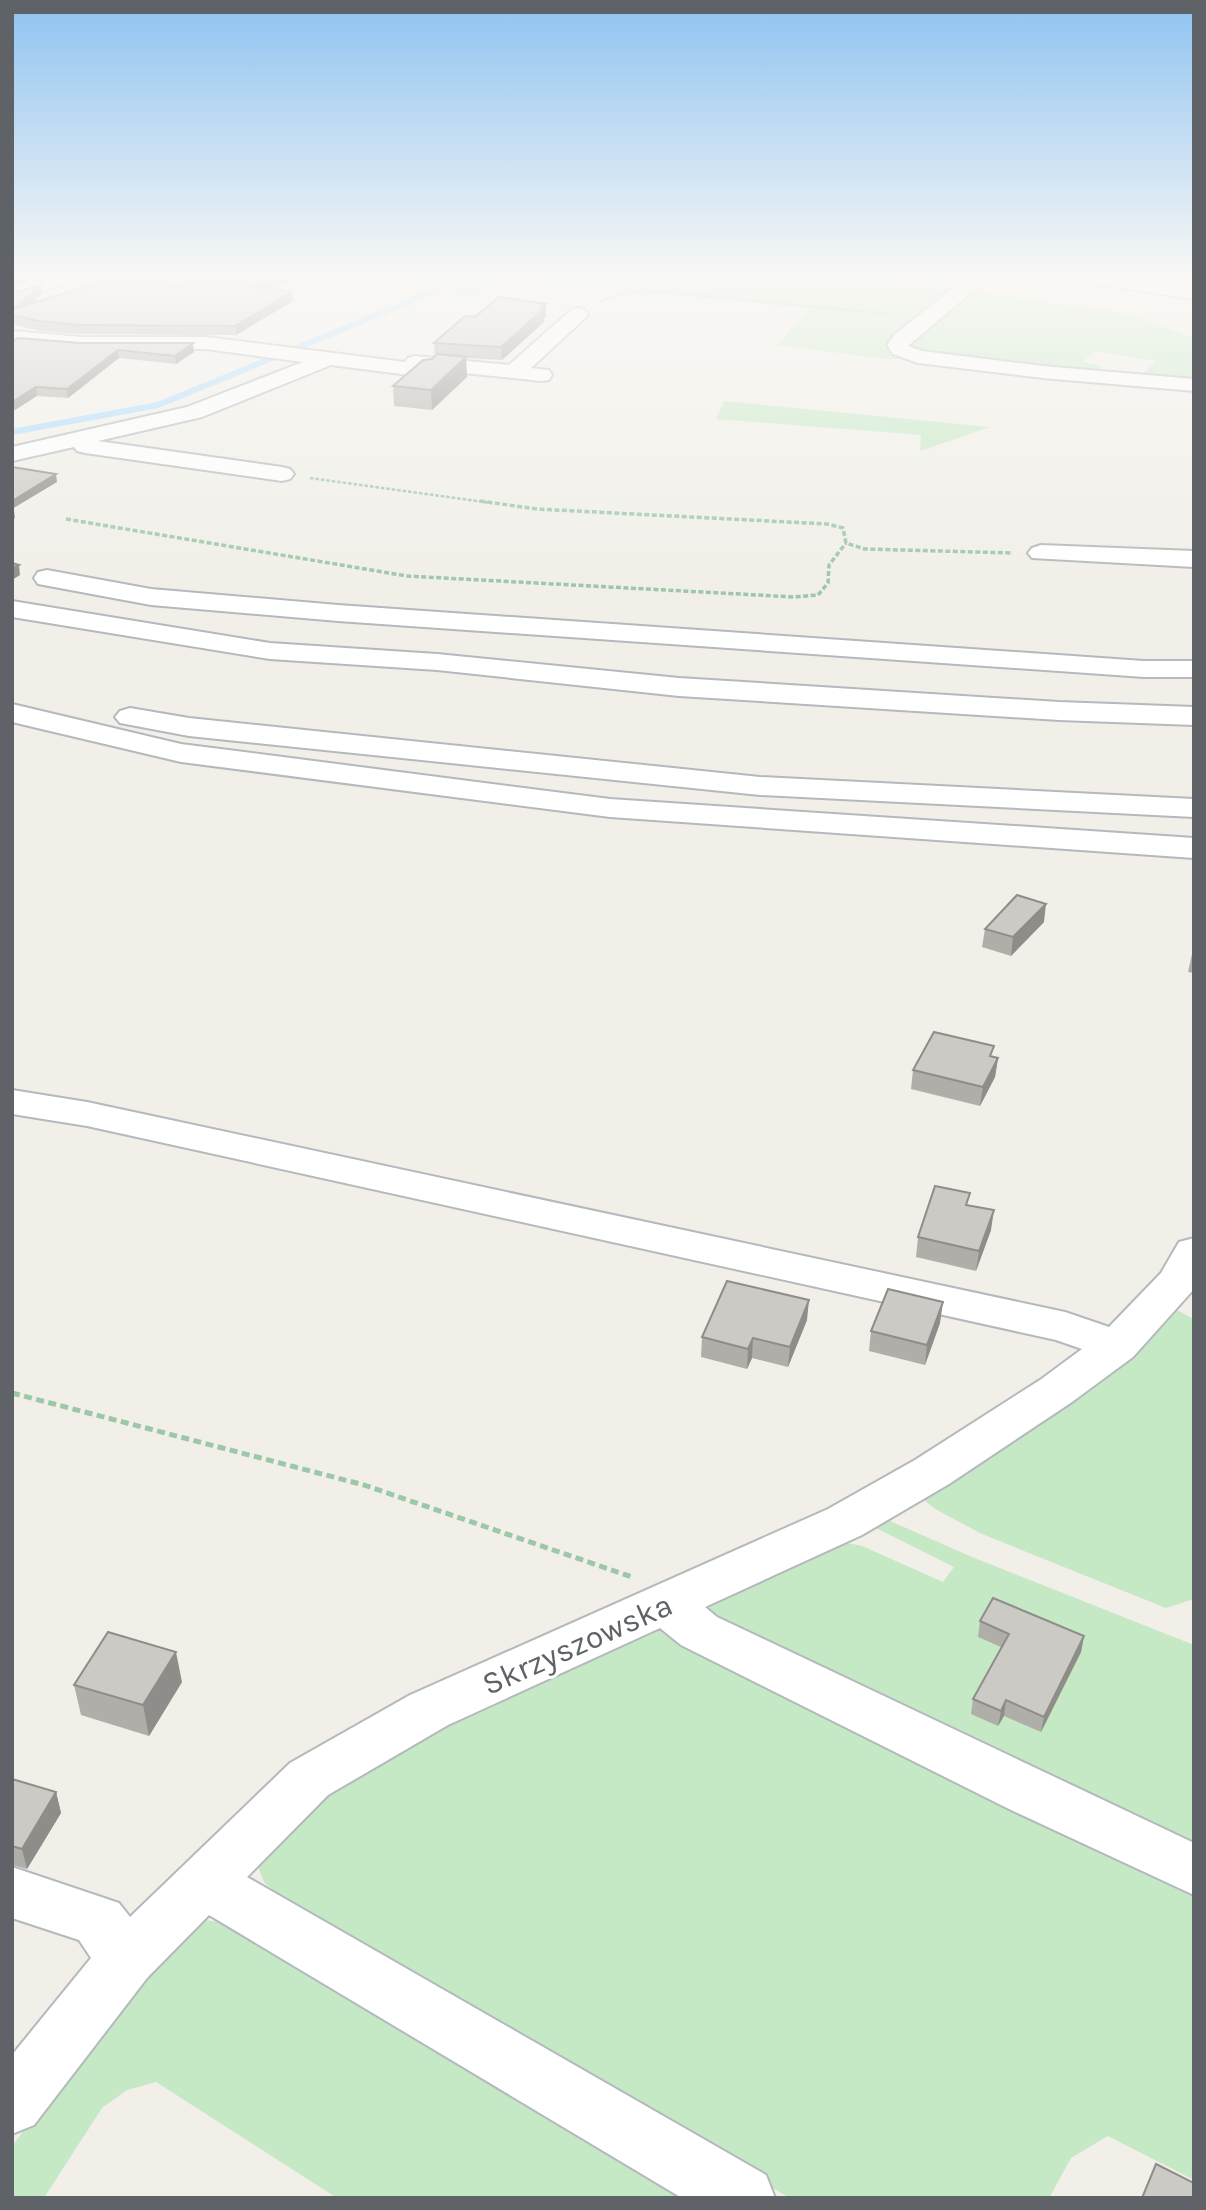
<svg xmlns="http://www.w3.org/2000/svg" width="1206" height="2210" font-family="Karla,sans-serif">
  <style>
    .green { fill: #c5e8c5 }
    .lines { fill: none; stroke-linecap: round; stroke-linejoin: round }
    .stream { stroke: #aadaff; stroke-width: 6 }
    .minor-casing { stroke: #b5b8bc; stroke-width: 4 }
    .path-far2 { stroke: #9cc7a9; stroke-width: 2.5; stroke-dasharray: 3.5 2; stroke-linecap: butt }
    .path-far1 { stroke: #9cc7a9; stroke-width: 3.5; stroke-dasharray: 5 2.5; stroke-linecap: butt }
    .path { stroke: #9cc7a9; stroke-width: 5; stroke-dasharray: 8 4.5; stroke-linecap: butt }
    .minor { fill: #fff; fill-rule: evenodd }
    .wall { fill: #afaea9 }
    .shaded-wall { fill: #8f8d8a }
    .building { fill: #cccac5; stroke: #8f8d8a; stroke-width: 2 }
    .labels { text-anchor: middle; stroke-width: 6; stroke-linejoin: round; paint-order: stroke }
    .near-street-label { font-size: 32px; fill: #5f6368; stroke: #fff }
  </style>
  <rect width="100%" height="100%" fill="#f1efe8"/>
  <!-- green -->
  <path class="green" d="M397 278H888L890 284 919 288 933 284 958 287 888 347 903 359H885L778 345 808 308 501 279 469 297Z
    M969 291 1130 314 1194 338V382L1139 378 1156 361 1096 351 1082 362 1102 366 1094 372 922 354 903 346Z
    M724 401 990 427 920 451 921 435 716 419Z
    M1173 1308 1194 1319V1599L1166 1608 982 1534 937 1510 918 1496Z
    M881 1517 972 1557 1194 1645V1854L711 1619 707 1601 838 1541 862 1546 943 1582 954 1567 868 1524Z
    M654 1626 683 1637 1194 1881V2180L1108 2136 1071 2158 1049 2198H790L308 1924 264 1882 255 1859C362 1746 515 1688 654 1626Z
    M196 1919 227 1923 703 2198H337L156 2082 127 2090 102 2108 44 2198H12V2147L35 2114Z"/>
  <g class="lines">
    <!-- stream -->
    <path class="stream" d="M12 432 158 405 423 296 457 278"/>
    <defs>
      <path id="minor" d="M41 278H70L68 282 12 301V288Z
        M82 278C102 278 185 273 196 286L186 292 91 284Z
        M966 278H988L908 346 922 351 1043 366 1194 379V391L1043 378 918 363 893 354 887 345 895 334Z
        M1087 278H1137L1194 287V299L1096 284Z
        M578 308 585 310 588 314 585 318 531 368 549 370 552 375 549 380 541 381 435 370 433 376 425 377 331 365 202 417 98 441 282 467 290 469 294 474 290 479 282 481 85 453 77 451 74 447 12 461V447L187 407 303 362 206 349H81L12 343V331L81 337H206L405 362 408 358 415 356 509 365 571 310Z
        M1041 545 1194 551V567L1032 558 1028 553 1032 548Z
        M47 570 151 589 338 605 1144 661H1194V677H1144L338 621 151 605 38 584 34 578 38 572Z
        M12 601 270 643 437 654 679 678 1059 702 1194 707V725L1059 720 679 696 437 670 270 659 12 617Z
        M12 704 181 744 610 799 1194 838V858L610 817 181 762 12 722Z
        M130 708 189 718 760 777 1194 799V817L760 795 189 736 120 723 115 717 120 711Z
        M12 1090 87 1102 1065 1312 1109 1327 1161 1273 1179 1242 1194 1238V1289L1133 1357 1072 1402 949 1484 862 1535 705 1607 717 1617 1194 1843V1895L1011 1810 681 1645 660 1628 448 1725 328 1795 247 1877 766 2175 775 2198H682L209 1915 147 1978 34 2125 12 2134V2055L91 1958 79 1940 12 1918V1867L119 1903 130 1917 290 1763 410 1695 828 1509 915 1460 1040 1380 1082 1349 1056 1340 87 1126 12 1114Z"/>
    </defs>
    <!-- minor casing -->
    <use href="#minor" class="minor-casing"/>
    <!-- path-far2 -->
    <path class="path-far2" d="M600 302 620 294 652 291 890 314
      M310 478 492 503"/>
    <!-- path-far1 -->
    <path class="path-far1" d="M480 501 537 509 827 524 843 528 846 543 865 549 1013 553
      M66 519 407 576 794 597 818 595 828 583 829 565 846 543"/>
    <!-- path -->
    <path class="path" d="M12 1393 364 1485 632 1577"/>
    <!-- minor -->
    <use href="#minor" class="minor"/>
  </g>
  <!-- wall -->
  <path class="wall" d="M182 278H301L270 289 292 292 293 301 236 335 81 334 40 331 12 324V293L41 285 42 294 31 304 186 285 192 282Z
    M546 316 544 318V322L502 360 466 358 467 377 432 410 394 406 393 386 432 359 435 356 434 343 475 317Z
    M12 341 194 352 176 364 119 358 68 398 37 396Z
    M1044 922 1011 956 982 947 985 929Z
    M1194 951V973L1188 972 1192 954Z
    M993 1056 998 1058 995 1077 980 1106 911 1089 913 1070Z
    M968 1205 991 1230 976 1271 916 1257 918 1237Z
    M807 1320 788 1367 752 1358 747 1369 701 1357 702 1337Z
    M940 1323 925 1365 869 1351 871 1331Z
    M980 1621 1084 1636 1081 1652 1041 1732 1004 1716 998 1726 971 1714 973 1699 1001 1647 978 1637Z
    M182 1682 149 1736 81 1715 74 1685Z
    M12 1779 56 1792 61 1813 27 1869 12 1865Z"/>
  <!-- shaded-wall -->
  <path class="shaded-wall" d="M12 278H32L12 286Z
    M274 278H301L251 295 250 286Z
    M41 285 42 294 18 316 14 309Z
    M292 292 293 301 236 335 235 326Z
    M546 304V316L544 318V322L502 360 501 347Z
    M193 343 194 352 176 364 175 356Z
    M118 350 119 358 68 398 67 389Z
    M466 357 467 377 432 410 431 390Z
    M36 387 37 396 12 412V402Z
    M56 474 57 482 12 509V501Z
    M14 511 15 518 12 520V512Z
    M19 565 20 575 12 580V568Z
    M1046 904 1044 922 1011 956 1013 937Z
    M998 1058 995 1077 980 1106 983 1087Z
    M994 1210 991 1230 976 1271 979 1251Z
    M809 1300 807 1320 788 1367 790 1347Z
    M943 1302 940 1323 925 1365 927 1345Z
    M753 1338 752 1358 747 1369 748 1349Z
    M1084 1636 1081 1652 1041 1732 1044 1717Z
    M176 1652 182 1682 149 1736 143 1705Z
    M1006 1700 1004 1716 998 1726 1001 1711Z
    M56 1792 61 1813 27 1869 22 1849Z"/>
  <!-- building -->
  <path class="building" d="M196 278H274L250 286 292 292 235 326 80 325 39 321 12 315V293L41 285 14 309 111 279 186 285Z
    M499 297 546 304 540 309H544L501 347 434 343 465 316 475 317Z
    M18 338 80 343H193L175 356 118 350 67 389 36 387 12 402V341Z
    M437 354 466 357 431 390 393 386 423 360 432 359Z
    M12 467 56 474 12 501Z
    M12 563 19 565 12 568Z
    M1017 895 1046 904 1013 937 985 929Z
    M934 1032 994 1046 990 1056 998 1058 983 1087 913 1070Z
    M935 1186 970 1193 966 1205 994 1210 979 1251 918 1237Z
    M727 1281 809 1300 790 1347 753 1338 748 1349 702 1337Z
    M888 1289 943 1302 927 1345 871 1331Z
    M993 1598 1084 1636 1044 1717 1006 1700 1001 1711 973 1699 1009 1634 980 1621Z
    M108 1632 176 1652 143 1705 74 1685Z
    M12 1779 56 1792 22 1849 12 1846Z
    M1156 2164 1194 2183V2198H1142Z"/>
  <!-- sky -->
  <linearGradient id="sky" x2="0" y2="1"><stop stop-color="#8fc3f1"/><stop offset="0.47" stop-color="#f9f8f5"/><stop offset="1" stop-color="#f9f8f5" stop-opacity="0"/></linearGradient>
  <rect width="1206" height="588" fill="url(#sky)"/>
  <g class="labels">
    <!-- near-street labels -->
    <g class="near-street-label">
      <text transform="translate(577 1644) rotate(-24)" y="11">Skrzyszowska</text>
    </g>
  </g>
  <!-- border -->
  <rect width="1206" height="2210" fill="none" stroke="#5f6368" stroke-width="28"/>
</svg>
